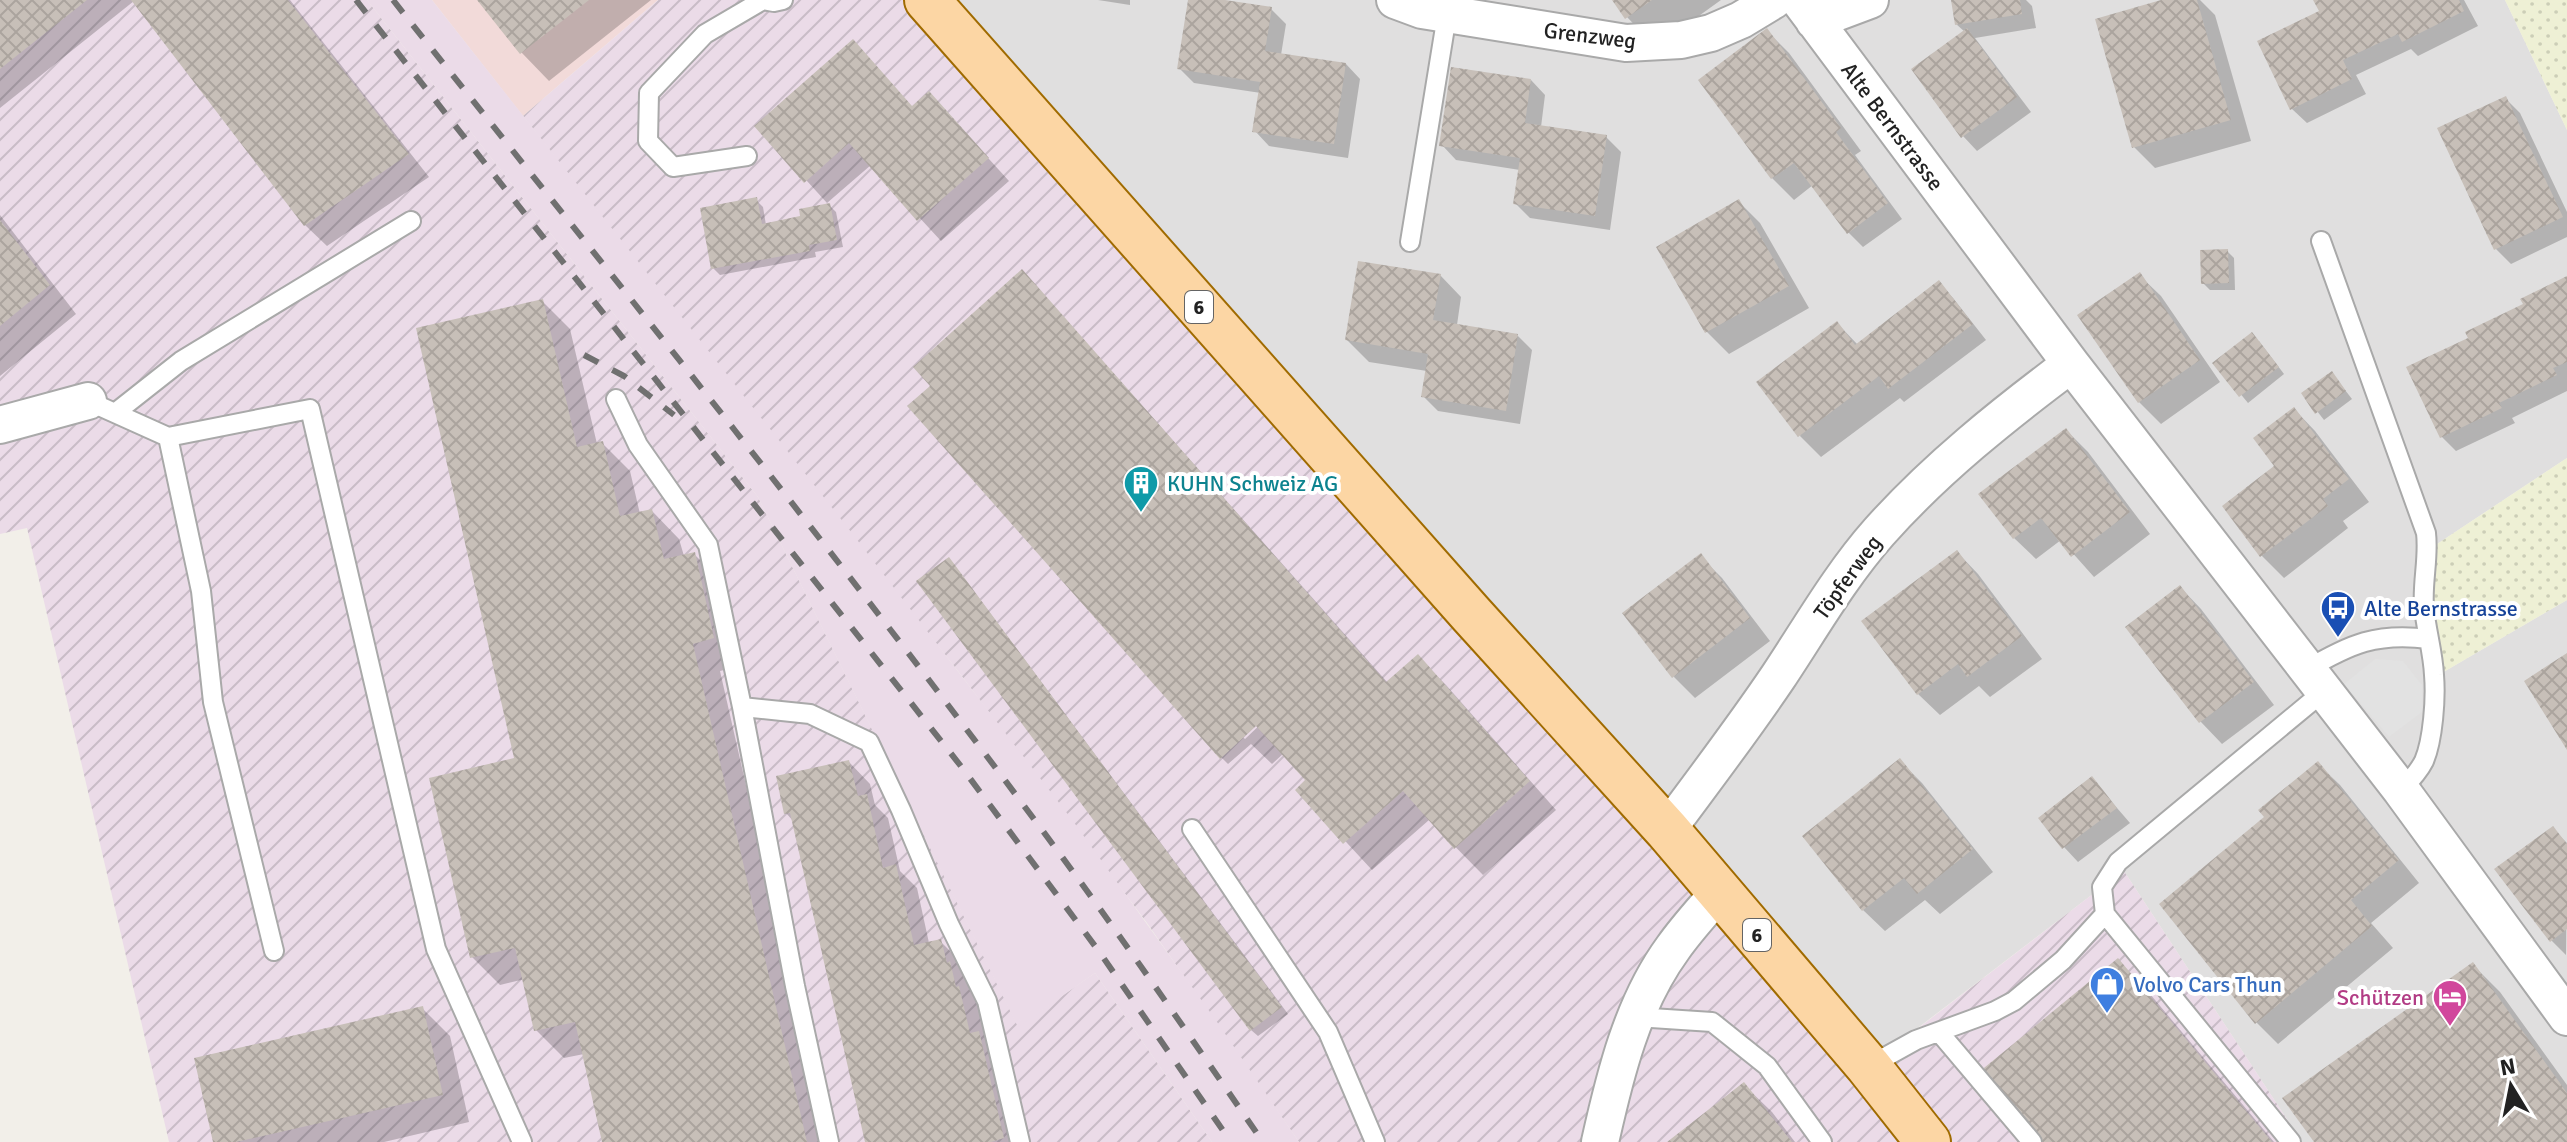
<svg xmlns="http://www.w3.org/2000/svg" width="2567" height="1142" font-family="Signika,sans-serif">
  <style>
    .residential { fill: #e0dfdf }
    .commercial { fill: #f2dad9 }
    .industrial { fill: url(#industrial-furrows) }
    .railway { fill: #ebdbe8 }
    .farmland { fill: url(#farmland-dots) }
    .parking { fill: #e2e2e2 }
    .shadow { fill: #0003; fill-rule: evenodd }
    .building { fill: url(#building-cross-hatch) }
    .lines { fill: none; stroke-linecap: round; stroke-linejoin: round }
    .service-casing { stroke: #a9a9a9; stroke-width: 22 }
    .minor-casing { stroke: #a9a9a9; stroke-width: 40 }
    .primary-casing { stroke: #a06b00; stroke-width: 48 }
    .service { stroke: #fff; stroke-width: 18 }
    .minor { stroke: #fff; stroke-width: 36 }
    .primary { stroke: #fcd6a4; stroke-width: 44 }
    .rail { stroke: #707070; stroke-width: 6; stroke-dasharray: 16 16; stroke-linecap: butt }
    .labels { text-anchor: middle; stroke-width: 8; stroke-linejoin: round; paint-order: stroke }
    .shield { fill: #fff; stroke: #646464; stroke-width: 2 }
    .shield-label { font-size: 20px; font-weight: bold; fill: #222 }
    .street-label { font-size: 22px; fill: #222; stroke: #fff }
    .culture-label { font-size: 22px; fill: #0d838f; stroke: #fff; text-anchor: start }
    .transit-label { font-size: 22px; fill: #164399; stroke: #fff; text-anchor: start }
    .shop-label { font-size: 22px; fill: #366cbe; stroke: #fff; text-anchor: start }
    .hotel-label { font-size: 22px; fill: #b23c85; stroke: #fff; text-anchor: end }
  </style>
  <defs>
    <pattern id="industrial-furrows" width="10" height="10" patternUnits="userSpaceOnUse" patternTransform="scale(2)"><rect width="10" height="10" fill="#ebdbe8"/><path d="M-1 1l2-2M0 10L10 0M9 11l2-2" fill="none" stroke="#c9bcc7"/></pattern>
    <pattern id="farmland-dots" width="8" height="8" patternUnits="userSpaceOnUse" patternTransform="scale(2)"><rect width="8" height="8" fill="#eef0d5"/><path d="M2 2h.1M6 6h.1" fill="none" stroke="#ccceb7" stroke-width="1.8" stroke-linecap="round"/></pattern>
    <pattern id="building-cross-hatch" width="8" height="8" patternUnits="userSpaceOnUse" patternTransform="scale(2)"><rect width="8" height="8" fill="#c7bfb8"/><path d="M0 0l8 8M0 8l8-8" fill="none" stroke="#aba49e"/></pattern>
  </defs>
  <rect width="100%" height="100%" fill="#f2efe9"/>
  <!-- residential -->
  <path class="residential" d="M927 0H2505L2567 130V458L2428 550 2435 677 2567 600V1142H2302L2118 862 2102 887 1868 1066Z"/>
  <!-- commercial -->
  <path class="commercial" d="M432 0H658L523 116Z"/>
  <!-- industrial -->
  <path class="industrial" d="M0 0H367L758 497 1018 1026 1095 973 1212 1142H169L27 528 0 534Z
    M658 0H927L1869 1066 2102 887 2118 862 2302 1142H1299L1147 923 961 675 523 116Z"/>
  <!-- railway -->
  <path class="railway" d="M367 0H432L848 528 1073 821 1215 1019 1299 1142H1212L1095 973 1018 1027 758 497Z"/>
  <!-- farmland -->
  <path class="farmland" d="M2505 0H2567V130Z
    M2567 458V600L2435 677 2428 550Z"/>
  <!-- parking -->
  <path class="parking" d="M2375 659 2403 661 2422 685V712L2389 737 2344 684Z"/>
  <!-- shadow -->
  <path class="shadow" d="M0 0H290L429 177 327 246 305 225 134 1 0 108Z
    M479 0H651L549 81 522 53Z
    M1098 0H1130V5Z
    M1190 0H1212L1271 9 1286 24 1281 55 1346 64 1360 79 1348 158 1269 146 1255 131 1261 93 1194 83 1179 68Z
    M1615 0H1721L1682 28 1675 21 1648 39 1627 17Z
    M1963 0H2026L2032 6 2036 28 1975 38 2031 112 1977 151 1963 136 1965 32 1956 24Z
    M2168 0H2200L2215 15 2251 141 2155 168 2134 147Z
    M2316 0H2464L2478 26 2418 56 2411 49 2356 75 2366 94 2307 123 2292 109 2321 12Z
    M1767 31 1789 53 1861 151 1855 155 1902 219 1863 247 1848 232 1813 185 1794 200 1772 178Z
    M1531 80 1545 95 1541 127 1606 137 1621 152 1610 230 1530 218 1515 203 1520 170 1456 160 1442 145Z
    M929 93 1009 181 941 241 871 165 827 203 757 126 913 108Z
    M2505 98 2520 113 2567 212V237L2511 264 2496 249 2439 129Z
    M756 200 763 207 766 225 803 218 829 205 836 212 843 247 815 252 816 257 720 275 713 268Z
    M1739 202 1760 223 1809 308 1729 354 1707 332 1658 248Z
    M0 215 76 314 0 376Z
    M2227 251 2234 258 2235 290H2210L2203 283Z
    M1440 275 1461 297 1457 325 1517 335 1532 350 1520 424 1438 411 1423 396 1427 371 1369 362 1347 340Z
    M2139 275 2161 296 2220 382 2161 424 2139 402Z
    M2567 279V391L2512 418 2515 423 2456 451 2441 436 2470 339Z
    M1939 283 1953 298 1986 340 1904 402 1900 398 1821 457 1800 436 1837 323 1858 345Z
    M542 301 570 329 597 444 602 443 630 471 640 514 652 511 679 539 684 556 694 554 722 582 741 666 720 671 827 1142H604L584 1054 564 1058 536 1030 525 979 500 985 472 957 516 759Z
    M1066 320 1388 683 1418 657 1446 685 1556 810 1483 875 1429 820 1372 870 1298 790 1308 780 1284 753 1272 764 1251 744 1228 764 1221 757ZM1262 718 1265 720 1245 739 1242 736Z
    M2259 341 2284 374 2248 403 2215 363Z
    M2338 381 2352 399 2324 420 2303 393Z
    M2294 409 2315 431 2369 502 2343 521 2348 528 2284 578 2262 556 2224 507 2277 466Z
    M2066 430 2088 452 2150 534 2094 577 2061 540 2036 559 2014 538Z
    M1957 552 1978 574 2042 659 1990 697 1979 686 1940 715 1918 694Z
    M1700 556 1722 578 1770 641 1695 698 1674 677Z
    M955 566 1288 1014 1258 1036 1251 1030Z
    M2180 587 2201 609 2274 705 2222 744 2201 722 2128 627Z
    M1900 761 1922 783 1993 872 1940 914 1925 900 1885 931 1863 910Z
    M849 762 870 784 875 805 888 818 900 871 917 888 929 943 940 941 962 963 966 980 978 991 1025 1142H867L794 822 786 813Z
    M2318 764 2340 785 2419 883 2371 923 2393 948 2278 1044 2257 1023 2267 817Z
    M2092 779 2130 823 2078 862 2064 847Z
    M2552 828 2567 843 2566 955 2551 940Z
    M2118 961 2145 988 2274 1142H2040Z
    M2473 965 2500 992 2567 1085V1142H2317Z
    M422 1008 450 1036 469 1122 384 1142H215Z
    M1744 1085 1772 1112 1795 1142H1670Z"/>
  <!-- building -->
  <path class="building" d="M0 0H87L0 69Z
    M131 0H288L409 154 304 226Z
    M477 0H589L520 54Z
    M1188 0H1225L1272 7 1265 51 1346 63 1334 144 1252 132 1260 82 1177 69Z
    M1612 0H1652L1625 19Z
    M1951 0H2020L2022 14 1955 25Z
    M2161 0H2197L2231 120 2132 148 2095 19Z
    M2313 0H2459L2464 11 2402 42 2398 34 2343 60 2352 79 2290 110 2257 41 2319 11Z
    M1767 28 1841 128 1836 132 1888 203 1847 234 1794 163 1771 179 1698 80Z
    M1967 28 2017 97 1961 138 1911 69Z
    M853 39 912 106 929 91 989 158 917 221 849 143 804 183 754 126Z
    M1451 67 1531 79 1525 123 1607 135 1595 216 1513 204 1520 158 1439 146Z
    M2506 96 2563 217 2494 250 2437 128Z
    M757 197 762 224 800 216 799 209 830 203 837 240 809 245 810 251 711 269 700 208Z
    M1739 199 1789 286 1705 333 1656 247Z
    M0 220 50 285 0 326Z
    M2228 249 2229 283 2201 284 2200 250Z
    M1358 261 1441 274 1433 320 1518 334 1506 411 1421 397 1428 354 1345 340Z
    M1022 269 1386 682 1418 654 1530 781 1454 849 1403 791 1343 844 1295 790 1305 780 1256 726 1220 759 907 406 930 386 913 367Z
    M2140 272 2200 360 2138 403 2077 315Z
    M2567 276V362L2553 368 2557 375 2499 403 2502 408 2440 438 2406 367 2468 338 2465 332 2523 304 2520 299Z
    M1939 280 1973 324 1888 389 1879 376 1798 437 1756 382 1837 321 1855 345Z
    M543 299 577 447 603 441 620 516 652 509 664 559 695 552 714 638 693 644 807 1142H602L575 1022 534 1031 515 948 470 958 429 778 514 758 416 328Z
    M2252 332 2279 367 2239 397 2212 363Z
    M2332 371 2346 391 2315 414 2301 393Z
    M2294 407 2349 479 2323 499 2328 506 2260 557 2222 506 2274 466 2253 438Z
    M2066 428 2130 512 2071 557 2041 518 2013 539 1978 494Z
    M1957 550 2022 636 1967 677 1958 664 1917 695 1861 621Z
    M1701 553 1750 618 1672 678 1622 613Z
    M949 557 1282 1007 1250 1031 916 581Z
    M2180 585 2254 682 2199 723 2125 627Z
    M2567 653V750L2524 681Z
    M1900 758 1973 849 1917 894 1904 878 1862 911 1802 836Z
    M849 760 858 796 867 794 883 868 896 864 914 945 941 939 947 963 950 961 956 987 959 986 970 1033 979 1031 1004 1138 991 1142H865L790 813 784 814 776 776Z
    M2318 761 2399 860 2351 900 2372 926 2255 1024 2159 904 2264 817 2258 810Z
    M2092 776 2117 808 2062 849 2038 818Z
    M2553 826 2567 844V929L2550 942 2494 869Z
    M2118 958 2272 1142H2037L1979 1072Z
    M2473 962 2567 1093V1142H2314L2282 1098Z
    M423 1006 443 1095 236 1142H213L194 1058Z
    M1744 1082 1792 1142H1667Z"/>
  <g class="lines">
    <defs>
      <path id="service" d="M762 0 774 2 783 0
        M747 156 673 167 648 141 649 93 705 34 763 0
        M2321 241 2426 533C2429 558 2422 582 2424 607 2426 630 2433 652 2434 675 2436 698 2433 740 2424 761 2418 773 2409 782 2401 790
        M1410 242 1447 15
        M616 399 638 445 708 545 742 707 795 986 829 1142
        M88 401 168 437 310 409 436 949 522 1142
        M115 413 181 361 411 221
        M168 437 201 591 213 702 274 951
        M2306 670C2350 644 2377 632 2429 639
        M742 707 810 714 869 742 901 810 949 924 987 1001 1020 1142
        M1192 829 1328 1032 1375 1142
        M2105 914 2291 1142
        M1636 1017 1712 1022 1767 1066 1822 1142
        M1939 1032 2032 1142
        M1869 1066 1916 1040 1995 1011 2014 1001 2063 960 2105 914 2102 887 2118 862 2323 692"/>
      <path id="minor" d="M1395 0 1422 10 1626 43 1681 40 1711 33 1741 20 1774 0
        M1799 0 2071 364 2401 790 2567 1017
        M1814 21 1870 0
        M0 425 88 401
        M1667 830C1704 780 1743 729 1778 677 1810 629 1840 576 1879 532 1935 469 2004 414 2071 364
        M1600 1142C1615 1075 1632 1004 1673 948 1687 928 1704 910 1720 891"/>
      <path id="primary" d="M927 0 1471 614 1667 830 1868 1066 1928 1142"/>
    </defs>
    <!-- service casing -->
    <use href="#service" class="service-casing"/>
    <!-- minor casing -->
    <use href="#minor" class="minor-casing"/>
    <!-- primary casing -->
    <use href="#primary" class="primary-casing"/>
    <!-- service -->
    <use href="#service" class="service"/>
    <!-- minor -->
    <use href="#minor" class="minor"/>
    <!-- primary -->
    <use href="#primary" class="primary"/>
    <!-- rail -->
    <path class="rail" d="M356 0 960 765 1098 950 1231 1142
      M393 0C614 279 839 556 1051 842 1124 940 1193 1041 1263 1142
      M584 355 624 376 674 415"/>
  </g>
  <!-- icons -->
  <defs>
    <symbol id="building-pin" viewBox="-11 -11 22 30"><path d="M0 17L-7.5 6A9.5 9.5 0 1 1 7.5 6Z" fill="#0f9aa8" stroke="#fff"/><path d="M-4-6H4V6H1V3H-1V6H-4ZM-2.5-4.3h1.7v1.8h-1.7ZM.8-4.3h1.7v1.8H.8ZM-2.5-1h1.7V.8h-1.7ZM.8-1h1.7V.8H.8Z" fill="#fff"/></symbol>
    <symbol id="bus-pin" viewBox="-11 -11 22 30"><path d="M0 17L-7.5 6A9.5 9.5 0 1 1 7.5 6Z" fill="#1a4fb4" stroke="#fff"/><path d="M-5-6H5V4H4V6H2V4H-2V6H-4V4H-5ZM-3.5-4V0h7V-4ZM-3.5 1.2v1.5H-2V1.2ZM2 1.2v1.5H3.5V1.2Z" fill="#fff"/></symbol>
    <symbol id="shop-pin" viewBox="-11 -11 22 30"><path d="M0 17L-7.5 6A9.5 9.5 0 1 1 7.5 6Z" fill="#3f7fe0" stroke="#fff"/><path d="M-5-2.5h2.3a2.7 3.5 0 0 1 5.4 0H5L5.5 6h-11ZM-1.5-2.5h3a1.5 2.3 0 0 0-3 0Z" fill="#fff"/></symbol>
    <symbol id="hotel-pin" viewBox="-11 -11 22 30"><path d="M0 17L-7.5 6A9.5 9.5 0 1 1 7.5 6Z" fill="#d1479c" stroke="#fff"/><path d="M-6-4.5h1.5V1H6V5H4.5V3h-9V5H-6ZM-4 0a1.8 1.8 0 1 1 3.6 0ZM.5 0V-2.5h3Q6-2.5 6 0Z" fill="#fff"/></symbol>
  </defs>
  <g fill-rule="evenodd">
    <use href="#building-pin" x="1121" y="463" width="40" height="54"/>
    <use href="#bus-pin" x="2318" y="588" width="40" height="54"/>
    <use href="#shop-pin" x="2087" y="964" width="40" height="54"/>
    <use href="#hotel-pin" x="2430" y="977" width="40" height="54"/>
  </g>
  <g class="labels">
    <!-- shield labels -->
    <g class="shield">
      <rect x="1185" y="291" width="28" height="32" rx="6"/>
      <rect x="1743" y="919" width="28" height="32" rx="6"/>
    </g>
    <g class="shield-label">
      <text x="1199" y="314">6</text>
      <text x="1757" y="942">6</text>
    </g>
    <!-- street labels -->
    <g class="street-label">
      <text transform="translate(1590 35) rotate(7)" y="8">Grenzweg</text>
      <text transform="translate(1893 126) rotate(53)" y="8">Alte Bernstrasse</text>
      <text transform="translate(1847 577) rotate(-54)" y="8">Töpferweg</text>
    </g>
    <!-- culture labels -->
    <g class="culture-label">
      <text x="1167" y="491">KUHN Schweiz AG</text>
    </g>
    <!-- transit labels -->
    <g class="transit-label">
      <text x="2364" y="616">Alte Bernstrasse</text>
    </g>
    <!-- shop labels -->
    <g class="shop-label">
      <text x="2133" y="992">Volvo Cars Thun</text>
    </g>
    <!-- hotel labels -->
    <g class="hotel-label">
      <text x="2424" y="1005">Schützen</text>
    </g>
  </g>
  <!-- north arrow -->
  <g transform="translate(2511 1086) rotate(350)" stroke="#ffffff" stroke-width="6" paint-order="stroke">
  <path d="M0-6L14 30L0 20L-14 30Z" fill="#222222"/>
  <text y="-12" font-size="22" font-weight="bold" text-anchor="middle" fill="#222222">N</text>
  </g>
</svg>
